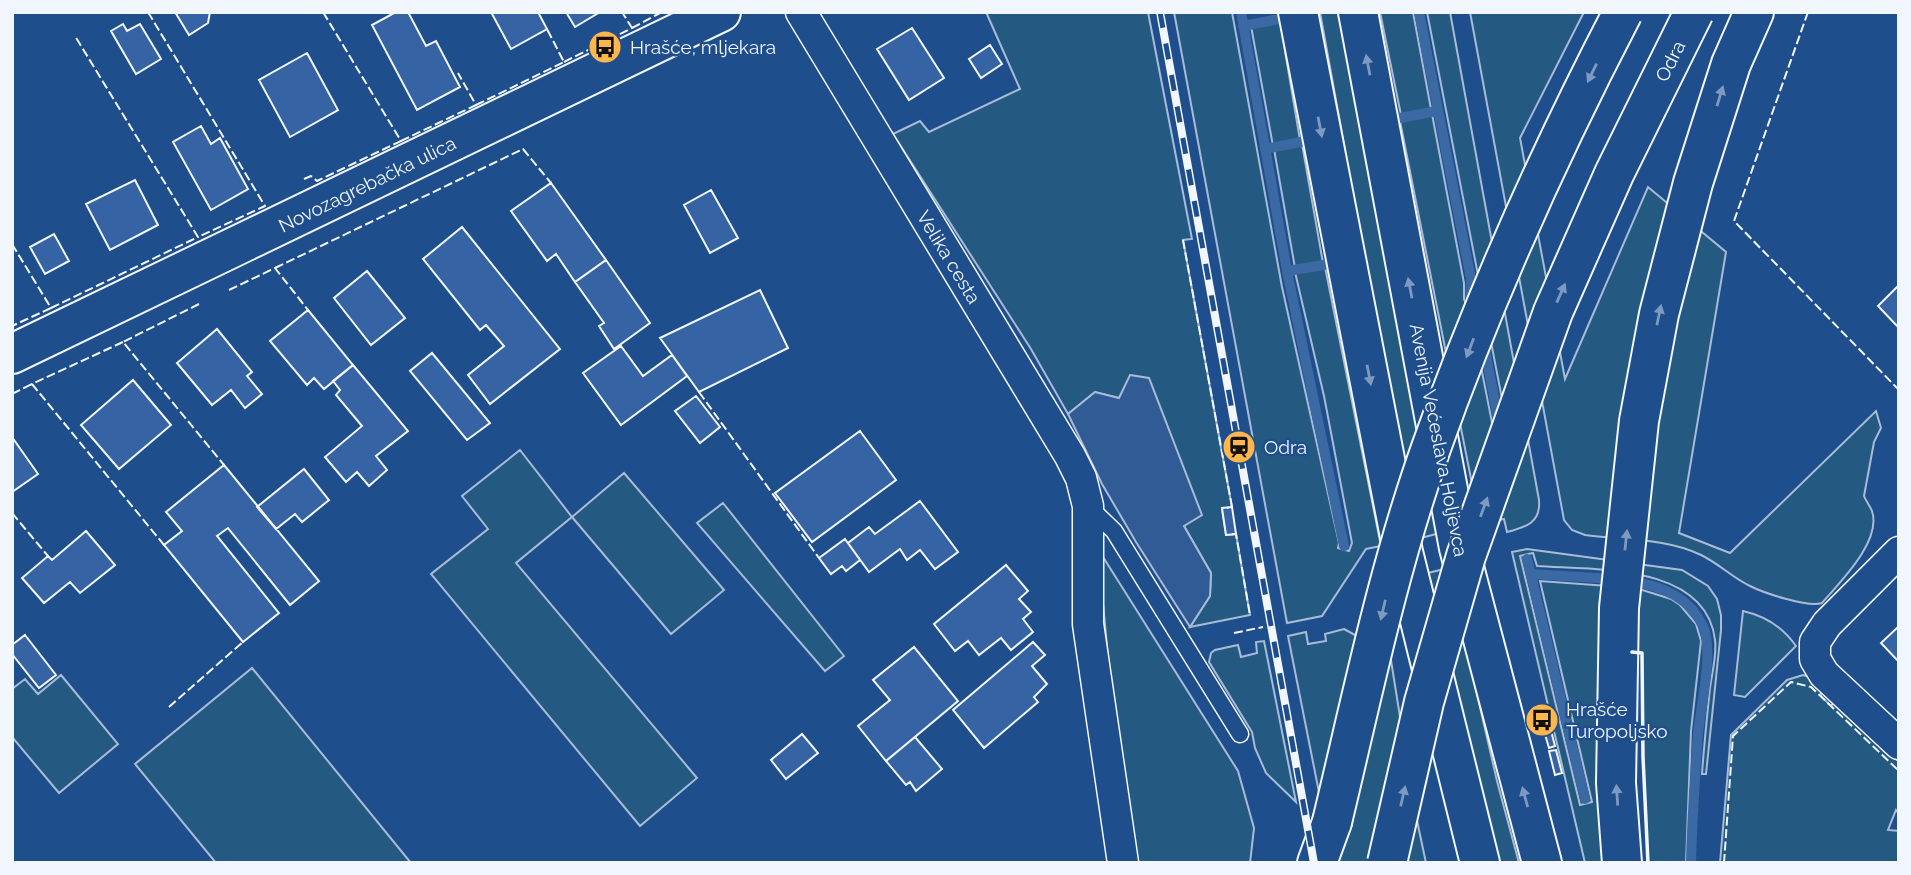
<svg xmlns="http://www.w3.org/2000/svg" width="1911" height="875" font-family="Raleway,sans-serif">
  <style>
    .green { fill: #245a82; stroke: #a8bbd7; stroke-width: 2 }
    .parking { fill: #305b95; stroke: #a8bbd7; stroke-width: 2 }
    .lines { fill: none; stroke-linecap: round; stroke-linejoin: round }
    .stream { stroke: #3b69a3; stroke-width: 10 }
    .building { fill: #3563a3; stroke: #f2f6ff; stroke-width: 2 }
    .lane-casing { stroke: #f2f6ff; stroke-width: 19 }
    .street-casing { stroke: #f2f6ff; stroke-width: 33 }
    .secondary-casing { stroke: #f2f6ff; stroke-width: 42 }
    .highway-casing { stroke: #f2f6ff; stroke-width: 42 }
    .lane { stroke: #1f4e8c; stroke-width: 16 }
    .street { stroke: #1f4e8c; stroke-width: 30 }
    .secondary { stroke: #1f4e8c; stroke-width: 38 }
    .highway { stroke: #1f4e8c; stroke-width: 38 }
    .rail-casing { stroke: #f2f6ff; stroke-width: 8 }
    .rail { stroke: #1f4e8c; stroke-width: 5; stroke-dasharray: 16; stroke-linecap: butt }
    .highway-bridge-casing { stroke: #f2f6ff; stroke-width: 42; stroke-linecap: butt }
    .highway-bridge { stroke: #1f4e8c; stroke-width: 38 }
    .fence { stroke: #f2f6ff; stroke-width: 2; stroke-dasharray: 9 3.5; stroke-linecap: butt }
    .wall { stroke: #f2f6ff; stroke-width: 3.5 }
    .oneway { fill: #7e9ac0 }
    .labels { text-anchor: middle; stroke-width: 5; stroke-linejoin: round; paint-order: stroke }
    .poi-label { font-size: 19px; fill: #f2f6ff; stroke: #1f4e8c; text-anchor: start }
    .street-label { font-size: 19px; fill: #f2f6ff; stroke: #1f4e8c }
  </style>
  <rect width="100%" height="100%" fill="#1f4e8c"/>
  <!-- green -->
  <path class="green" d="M986 12H1148L1192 239 1183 240 1232 507 1222 509 1226 535 1236 534 1250 615 1190 627 1210 596 1211 573 1184 526 1119 398 1095 392 1068 414 1031 349 893 134 920 121 929 132 1020 89Z
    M1174 12H1232L1282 287 1339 543 1338 548 1349 551 1352 543 1324 396 1295 272 1325 267 1381 546 1366 549 1322 616 1287 623Z
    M1320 12H1339L1440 533 1421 538 1370 288Z
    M1380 12H1413L1431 109 1401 115Z
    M1427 12H1450L1539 500C1541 523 1526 527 1507 532L1504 519 1480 524 1400 121 1432 114 1464 283V299L1471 316 1497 448 1510 440Z
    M1470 12H1584L1520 138 1565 379 1648 187 1726 252 1679 533 1730 553 1876 411 1881 428 1874 442 1864 496C1866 501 1870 506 1872 511 1882 541 1840 582 1822 603 1809 608 1764 593 1750 586 1733 578 1718 563 1701 555 1666 538 1622 540 1585 535L1572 530 1564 520Z
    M1280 21 1300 140 1273 146 1251 26Z
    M1302 144 1323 263 1295 268 1274 149Z
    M520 450 572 517 624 473 724 590 671 634 572 517 516 563 697 778 640 826 431 574 488 529 462 496Z
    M723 503 844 656 825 671 697 523Z
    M1098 549 1238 771 1254 828 1250 863H1138L1111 689Z
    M1527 549 1682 570 1708 586 1717 599 1721 615V630L1706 774H1702C1704 745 1707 717 1710 688 1712 673 1717 655 1715 640 1706 563 1593 570 1537 566L1533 553 1520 556 1580 805 1592 802 1540 581 1636 588 1671 599 1680 605 1696 624 1701 641 1691 731 1686 863H1648L1643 757 1642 653 1632 652 1605 863H1585L1512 552Z
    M1448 568 1497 781 1519 863H1499L1428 573Z
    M1743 611C1765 616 1783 627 1796 646L1745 697 1734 695Z
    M1344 629 1390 654 1415 811 1426 863H1333L1288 636 1306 632 1308 644 1326 641 1325 634Z
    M1264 641 1296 802 1266 773 1255 748 1252 732 1209 662 1211 653 1215 650 1238 645 1241 657 1257 653 1256 642Z
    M252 668 411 863H216L135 764Z
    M61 675 118 744 59 793 12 737V689L25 679 38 694Z
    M1803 675 1810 677 1825 690 1820 695 1831 706 1836 700 1899 762V814L1896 810 1888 830 1899 831V863H1720L1731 735 1787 680Z"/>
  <!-- parking -->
  <path class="parking" d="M1130 375 1149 378 1202 515 1184 526 1211 573 1210 596 1190 627 1136 542 1102 484 1068 414 1095 392 1119 398Z"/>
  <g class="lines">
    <!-- stream -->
    <path class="stream" d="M1241 12 1287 271 1344 546
      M1419 12 1471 279 1470 299 1472 304
      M1243 26 1279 19
      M1400 118 1437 111
      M1265 149 1301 142
      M1287 271 1324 265
      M1484 345 1499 423
      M1527 559 1585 799
      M1531 574 1614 579
      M1629 581C1660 585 1689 596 1703 626 1714 649 1701 707 1698 733 1695 776 1692 820 1691 863"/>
  </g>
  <!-- building -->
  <path class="building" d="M175 12H210L208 23 189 35Z
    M396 12H408L426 46 436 41 460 87 417 110 372 25Z
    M491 12H538L547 29 511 49Z
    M566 12H600L575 27Z
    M123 24 127 31 140 24 161 59 136 74 111 31Z
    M912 28 944 78 909 100 877 49Z
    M990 45 1002 64 981 78 969 59Z
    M307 53 338 110 290 137 259 80Z
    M201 126 211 144 220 138 248 189 211 210 173 142Z
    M135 180 158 225 110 250 86 204Z
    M551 183 606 260 575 282 556 254 547 261 511 211Z
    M711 190 738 238 710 253 684 205Z
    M462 227 560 349 490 404 468 375 504 346 486 325 480 330 423 259Z
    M54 234 69 261 45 274 30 247Z
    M606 260 650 323 614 349 599 326 604 323 575 282Z
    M367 271 405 318 371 345 334 298Z
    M1899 285V328L1878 306Z
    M760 290 788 348 699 392 660 338Z
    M308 310 353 365 324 389 314 378 307 385 270 341Z
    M217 329 252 372 247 376 262 394 245 408 231 390 212 405 177 363Z
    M621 346 643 376 672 355 687 376 621 425 583 373Z
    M432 353 490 423 467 440 410 371Z
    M353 365 408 431 376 456 387 470 369 486 357 472 346 482 325 457 362 426 336 395 340 390 333 381Z
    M133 380 171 425 119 469 81 425Z
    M696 396 720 427 700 443 675 411Z
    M860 431 896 480 812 542 775 493Z
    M12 437 38 474 12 492Z
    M224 465 319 581 290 605 228 528 217 536 279 613 243 642 164 545 182 531 166 512Z
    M304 469 329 500 302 522 295 514 276 529 257 507Z
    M920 501 958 552 935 569 920 550 907 560 900 549 869 572 848 543 869 527 875 534Z
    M1232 507 1236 534 1226 535 1222 508Z
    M86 531 115 565 80 593 70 582 44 603 22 578 48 556 52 560Z
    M845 539 860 560 846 571 842 566 831 574 819 558Z
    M1006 565 1028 591 1019 599 1031 612 1023 619 1033 632 1011 650 1001 638 979 655 968 641 955 651 934 624Z
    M1899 626V662L1881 643Z
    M25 635 56 675 39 688 12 654V645Z
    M1033 642 1045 655 1032 666 1047 684 1034 697 1038 702 984 748 953 710Z
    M914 647 958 701 886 761 858 726 890 700 873 680Z
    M1549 723 1555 746 1549 748 1542 724Z
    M802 734 818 753 786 779 771 760Z
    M915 737 942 769 916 791 910 782 906 785 886 761Z
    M1556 750 1562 773 1555 775 1549 751Z"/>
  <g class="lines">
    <defs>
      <path id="lane" d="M1088 506 1114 531 1240 734"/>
      <path id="street" d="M801 12 1070 456 1081 478 1088 506V624L1123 863
        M1899 552 1827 624 1815 642V659L1824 674 1899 744"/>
      <path id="secondary" d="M1298 12 1403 552 1480 863
        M1358 12 1459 548 1542 863
        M12 354 721 12"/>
      <path id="highway" d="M1317 863 1332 822
        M1622 863 1616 783 1619 608 1639 421 1659 314 1693 183 1731 64 1754 12"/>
    </defs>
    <!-- lane casing -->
    <use href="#lane" class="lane-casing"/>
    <!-- street casing -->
    <use href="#street" class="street-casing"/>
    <!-- secondary casing -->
    <use href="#secondary" class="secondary-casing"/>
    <!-- highway casing -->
    <use href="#highway" class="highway-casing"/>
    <!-- lane -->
    <use href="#lane" class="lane"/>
    <!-- street -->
    <use href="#street" class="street"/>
    <!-- secondary -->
    <use href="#secondary" class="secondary"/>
    <!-- highway -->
    <use href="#highway" class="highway"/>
    <defs>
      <path id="rail" d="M1160 12 1314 863"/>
    </defs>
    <!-- rail casing -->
    <use href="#rail" class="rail-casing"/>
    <!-- rail -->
    <use href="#rail" class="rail"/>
    <defs>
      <path id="highway-bridge" d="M1332 822C1362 697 1388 569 1431 448 1484 299 1550 152 1623 12
        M1387 863 1424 702 1466 556 1553 312 1614 174 1694 12"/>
    </defs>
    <!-- highway-bridge casing -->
    <use href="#highway-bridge" class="highway-bridge-casing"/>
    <!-- highway-bridge -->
    <use href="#highway-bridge" class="highway-bridge"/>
    <!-- fence -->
    <path class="fence" d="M148 12 265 206 198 237
      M1808 12 1734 221 1899 390
      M632 28 662 12
      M564 62 632 28 622 12
      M476 105 564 62 547 29
      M401 141 476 105 458 73
      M304 179 311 176 317 181 401 141 323 12
      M1183 240 1232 507 1227 508
      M12 244 51 308 12 326
      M275 268 523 149 551 183
      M229 290 275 268 308 310
      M199 304 123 342 224 465
      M51 308 198 237 75 36
      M123 342 32 384 164 545
      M699 392 819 558
      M12 394 32 384
      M12 513 48 556
      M1232 534H1236L1250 615
      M1234 633 1263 627
      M169 707 243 642
      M1724 863 1733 736 1791 682 1811 687 1899 771"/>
    <!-- wall -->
    <path class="wall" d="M1632 652 1642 653 1643 757 1648 863"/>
  </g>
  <!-- one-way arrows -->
  <defs><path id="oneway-solid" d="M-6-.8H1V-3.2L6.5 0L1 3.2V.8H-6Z" transform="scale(1.75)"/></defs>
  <g class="oneway">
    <use href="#oneway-solid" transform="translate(1368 65) rotate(-101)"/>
    <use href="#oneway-solid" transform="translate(1592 73) rotate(116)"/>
    <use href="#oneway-solid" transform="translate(1720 96) rotate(-73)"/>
    <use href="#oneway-solid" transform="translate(1320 127) rotate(79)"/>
    <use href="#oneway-solid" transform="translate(1410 288) rotate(-101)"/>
    <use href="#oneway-solid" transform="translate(1561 293) rotate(-66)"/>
    <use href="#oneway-solid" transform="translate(1659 315) rotate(-78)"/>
    <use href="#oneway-solid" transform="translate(1470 348) rotate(111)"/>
    <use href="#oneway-solid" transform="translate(1369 375) rotate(79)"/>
    <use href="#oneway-solid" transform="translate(1484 507) rotate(-70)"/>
    <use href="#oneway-solid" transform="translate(1626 540) rotate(-84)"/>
    <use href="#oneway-solid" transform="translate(1383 610) rotate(103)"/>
    <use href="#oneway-solid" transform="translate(1617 795) rotate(-94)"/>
    <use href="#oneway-solid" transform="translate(1403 796) rotate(-77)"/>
    <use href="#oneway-solid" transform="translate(1525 797) rotate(-105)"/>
  </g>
  <!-- icons -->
  <defs>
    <symbol id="bus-disc" viewBox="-11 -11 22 22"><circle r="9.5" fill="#ffb74d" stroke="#1f4e8c"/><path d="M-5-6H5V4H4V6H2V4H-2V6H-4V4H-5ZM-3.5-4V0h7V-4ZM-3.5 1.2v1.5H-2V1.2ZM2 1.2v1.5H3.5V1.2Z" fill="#111"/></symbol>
    <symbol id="station-disc" viewBox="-11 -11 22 22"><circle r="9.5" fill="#ffb74d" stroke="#1f4e8c"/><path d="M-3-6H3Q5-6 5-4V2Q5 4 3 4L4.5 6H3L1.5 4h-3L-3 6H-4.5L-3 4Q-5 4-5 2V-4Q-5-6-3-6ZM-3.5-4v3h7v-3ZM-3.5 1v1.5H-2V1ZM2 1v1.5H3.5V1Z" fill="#111"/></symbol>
  </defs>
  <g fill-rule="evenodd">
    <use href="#bus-disc" x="586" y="28" width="38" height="38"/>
    <use href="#station-disc" x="1220" y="428" width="38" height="38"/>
    <use href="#bus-disc" x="1523" y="701" width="38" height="38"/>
  </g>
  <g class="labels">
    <!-- poi labels -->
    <g class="poi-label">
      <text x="630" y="54">Hrašće, mljekara</text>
      <text x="1264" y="454">Odra</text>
      <text x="1566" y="716">Hrašće<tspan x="1566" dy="22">Turopoljsko</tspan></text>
    </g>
    <!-- street labels -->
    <g class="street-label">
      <text transform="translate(1670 61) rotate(-63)" y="7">Odra</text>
      <text transform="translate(367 184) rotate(-26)" y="7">Novozagrebačka ulica</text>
      <text transform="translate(949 257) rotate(59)" y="7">Velika cesta</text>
      <text transform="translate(1439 440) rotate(79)" y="7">Avenija Većeslava Holjevca</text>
    </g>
  </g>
  <!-- border -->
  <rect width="1911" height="875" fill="none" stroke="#f2f6ff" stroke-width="28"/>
</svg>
